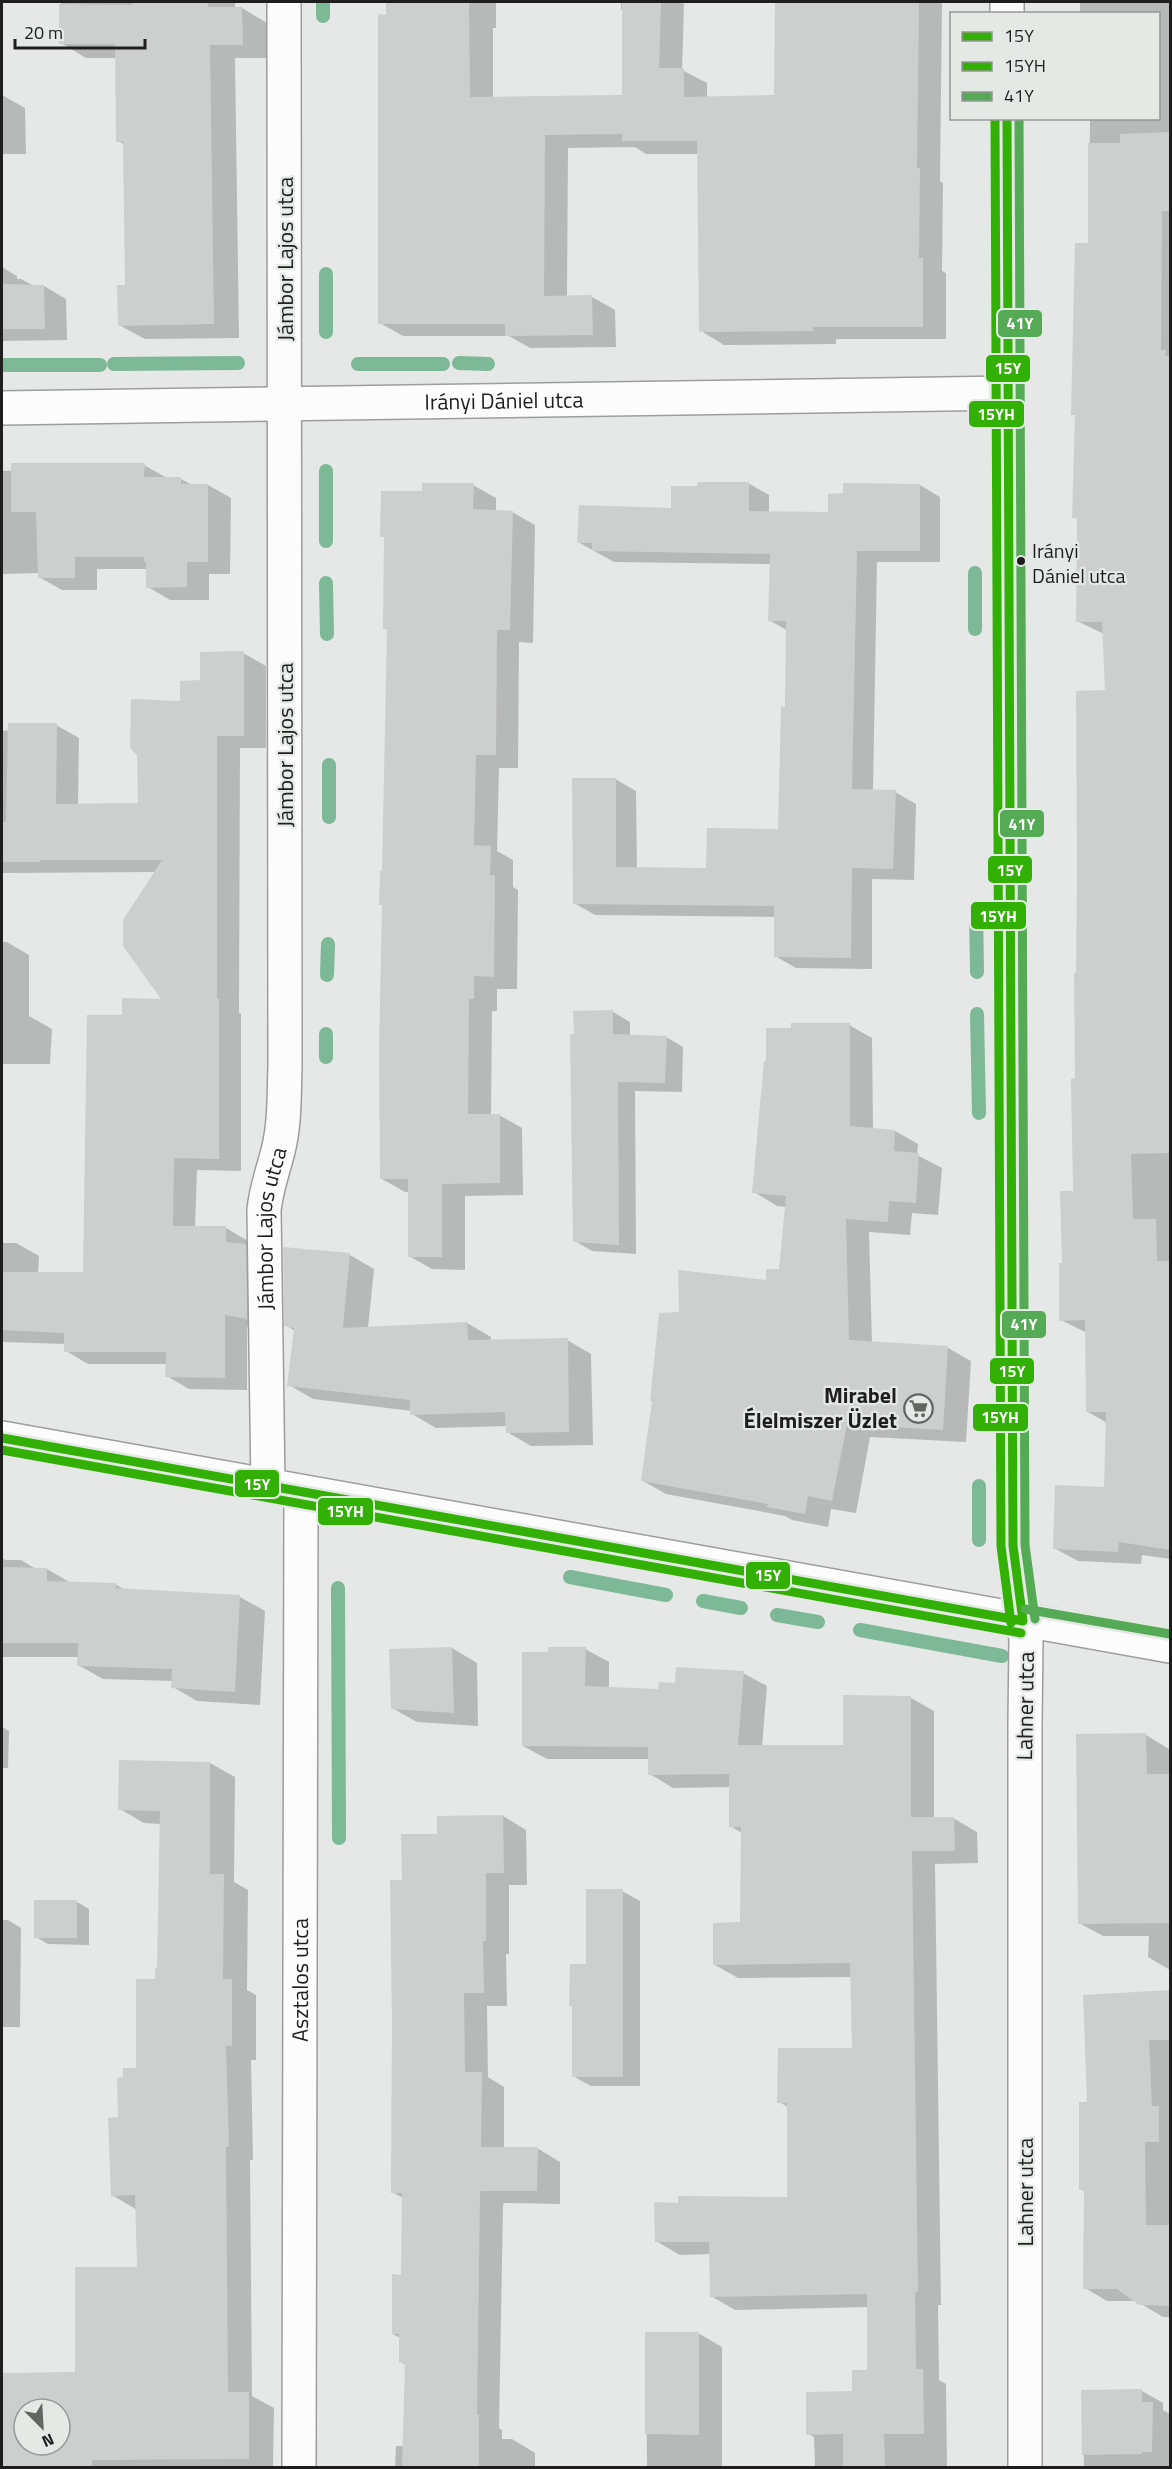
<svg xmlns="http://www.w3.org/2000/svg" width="1172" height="2469" font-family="'Titillium Web',sans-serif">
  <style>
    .shadow { fill: #0003; fill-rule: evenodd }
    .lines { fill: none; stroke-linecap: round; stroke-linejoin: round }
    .stream { stroke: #7db997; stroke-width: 14 }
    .building { fill: #cdcfce; fill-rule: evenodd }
    .minor-casing { stroke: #9c9e9d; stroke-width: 36 }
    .minor { stroke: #fbfcfb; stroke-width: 33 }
    .bus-1-casing { stroke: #e4e9e6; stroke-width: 14 }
    .bus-2-casing { stroke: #e4e9e6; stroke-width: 14 }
    .bus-3-casing { stroke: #e4e9e6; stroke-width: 14 }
    .bus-1 { stroke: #33b006; stroke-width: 9 }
    .bus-2 { stroke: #33b006; stroke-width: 9 }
    .bus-3 { stroke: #5a5; stroke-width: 9 }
    .bus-dot { fill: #1d1e1d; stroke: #e4e9e6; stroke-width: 2 }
    .labels { text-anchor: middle; stroke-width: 4.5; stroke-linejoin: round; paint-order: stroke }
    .bus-label { font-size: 20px; fill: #1d1e1d; stroke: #e4e9e6; text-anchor: start }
    .street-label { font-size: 22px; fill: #1d1e1d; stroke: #e4e9e6 }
    .poi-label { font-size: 22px; font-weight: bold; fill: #1d1e1d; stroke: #e4e9e6; text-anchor: end }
    .line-badge { stroke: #e4e9e6; stroke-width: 2 }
    .badge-label { font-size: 16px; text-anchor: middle; font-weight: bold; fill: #fff }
  </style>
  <rect width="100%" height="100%" fill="#e5e8e6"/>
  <!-- shadow -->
  <path class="shadow" d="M61 2H235V8H242L267 23V58H235L239 338 145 339 119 325 126 287 125 145 118 141 117 58H86L61 43Z
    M388 2H496V28H493V98L623 96V11L621 9V2H681L684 4 682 70 707 83V98L776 97V2H942L940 181 943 183 942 271 946 273V339H836V344L724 345 701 331 699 154H646L635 147 568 148 567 297H592L615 310 616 347 530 348 509 336H403L380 323Z
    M1080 2H1170V1559L1142 1555 1141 1564 1078 1561 1054 1548 1106 1488 1107 1423 1088 1412 1087 1333 1061 1320 1063 1264 1075 1192 1077 974 1107 691 1104 634 1077 621 1079 520 1074 517 1089 245 1090 118H1158V14H1080Z
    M2 95 25 108 26 154H2Z
    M2 267 17 276V279H21L34 286H44L66 299 67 340 2 341Z
    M144 465 167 478 181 479 192 485H208L231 498 230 574H209V600H170L148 587V569H97V590H62L39 577V573L2 574V471Z
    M748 483 769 495V513H829L920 485 940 497V562H877L873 791 895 792 916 804 914 880 872 879V969L796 968 775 956 776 917 595 915 574 903 615 779 636 791 637 868 708 870 780 830 788 631 769 620 771 564 614 562 578 542 672 510 699 488Z
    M473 485 496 498V512H512L535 525 533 643 519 642 518 768H499L497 851 513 860V887L518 890 517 989H497V1011H492L491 1115H499L522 1128 523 1195 465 1196V1270L432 1269 409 1256V1192H405L382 1179 384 906 380 904 384 873 388 630 384 628 386 538 382 536 424 493Z
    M243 653 266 666V748H240L239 1013 241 1014V1171L197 1170 195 1228H226L248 1241 269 1331 247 1327V1390L189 1389 167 1376V1364H88L66 1351V1344L2 1342V1243H16L39 1256 38 1274H84L123 1016 164 1000 156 872 2 873V731L56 725 79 738 78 805 140 804 182 702 202 682Z
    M2 942H7L29 955V1016L52 1029 50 1064H2Z
    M613 1012 630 1022V1036L666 1037 683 1047 682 1092 635 1091 636 1254 592 1251 575 1241Z
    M849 1025 872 1038 873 1129 895 1131 918 1144 917 1155 942 1168 938 1215 912 1213 910 1235 869 1232 872 1343 948 1348 971 1361 966 1442 870 1437 856 1513 831 1509 828 1527 792 1520 785 1516 666 1494 643 1481 680 1314 768 1282 781 1270 786 1207 777 1206 754 1192Z
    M350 1255 374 1269 368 1328 467 1323 491 1337V1341L567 1340 591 1354 593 1445 531 1446 507 1432V1426L436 1428 412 1414V1411L313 1399 289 1385 295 1331 286 1325Z
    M2 1558 5 1560H21L36 1569H47L71 1583 115 1584 125 1590 240 1597 265 1611 260 1705 197 1701 173 1687V1681L103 1679 78 1665 79 1657H2Z
    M452 1648 477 1663 478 1726 417 1722 392 1708Z
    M585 1649 609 1662V1688L659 1690 676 1684 743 1673 767 1686 762 1747H844L911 1698 934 1711V1819L953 1818 977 1832 978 1863 935 1864 941 2305H938L939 2380 946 2384 947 2468H815L814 2437 808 2434 854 2392 869 2371V2307L735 2310 711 2296V2254L680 2255 656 2241 680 2204 789 2198 788 2107 779 2102 853 2049 852 1977 738 1978 715 1965 742 1924V1833L730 1826V1787L673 1788 650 1774 649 1759H547L523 1746 549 1654Z
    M2 1727 9 1731 8 1768H2Z
    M1146 1735 1169 1749 1170 1970 1148 1957 1149 1936H1103L1079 1923Z
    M120 1762 210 1763 235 1777 234 1882 248 1890 247 1990 256 1995V2060H251L253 2160H250L252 2396 274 2408 273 2468H2V2375L76 2374 138 2269 137 2210 112 2195 125 2079 138 2070 159 1969 161 1824 144 1823 120 1809ZM24 2409H60V2445H24Z
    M503 1816 526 1830 527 1885H509V1954H506L507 2006H487L488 2077 504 2087V2149L537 2148 560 2162V2204L504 2203 503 2206 499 2428 502 2430V2439H512L535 2453V2468H395L396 2446H405L407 2365 400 2362V2338L393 2334 402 2276 403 2198 392 2192 403 1881 439 1835Z
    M622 1891 640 1901V2086H591L573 2076 574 2007 571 2006Z
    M77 1902 89 1909V1945L48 1944 36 1937Z
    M2 1920H8L21 1928 20 2027H2Z
    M1169 2006 1170 2032V2317H1163L1136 2301H1107L1085 2288 1086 2192 1080 2189 1089 2103Z
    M646 2333H698L722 2347V2468H647Z
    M1083 2391H1142L1163 2403V2410L1170 2414V2468H1084Z"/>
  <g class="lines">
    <!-- stream -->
    <path class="stream" d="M323 2V16
      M326 274V332
      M459 363 488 364
      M114 364 238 363
      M358 364H443
      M5 365H100
      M326 471V541
      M975 573V629
      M326 583 327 634
      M329 765V817
      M976 908 977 972
      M327 975 328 944
      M977 1014 979 1113
      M326 1034V1057
      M979 1540V1486
      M570 1577 666 1595
      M338 1588 339 1838
      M703 1601 741 1608
      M777 1615 818 1622
      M860 1630 1002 1656"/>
  </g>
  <!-- building -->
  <path class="building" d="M132 2H208V7H242L243 45H210L214 324 118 326 117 285H125L123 142H116L115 44H59V4L132 5Z
    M386 2H469L470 97 622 95V2H661L659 68H684V97L774 95 775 2H919L917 168H920L919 258H923V327H813V331L699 332 697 141H622V134L545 135 544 296 592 295 593 335 505 336V324H378V14L386 15Z
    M1170 132V211H1162L1161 350H1166L1165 356H1170V1153L1131 1154 1133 1219H1156L1157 1261H1170V1550L1119 1542 1118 1552 1053 1549 1055 1485 1104 1487 1106 1412H1086L1085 1320 1059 1321V1263H1062L1060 1191H1073L1071 1079 1075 1078 1074 973H1076L1077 870 1076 691 1105 690 1102 622H1076L1077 518H1072L1075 415H1071L1075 243H1088V143H1120V134Z
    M2 284 44 285 45 329H2Z
    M11 463H145L144 477H181V484H208V562H187V587L146 588V562H144V557H75V578H38L36 512H11Z
    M698 482H749V511L828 512V494L843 493V483L920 484V551H857L852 789 896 790 893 869 852 868 851 958 774 957V906L573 904 572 778H616V867L706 868 707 828 778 829 781 706 785 707 786 621H768L770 554 592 551V543H577L579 505 671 508V486H697Z
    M422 483H474L473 509 513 511 510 630H497L496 755H476L474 845 491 846 490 875H495L494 977 474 976V999H469L468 1114H500V1183L442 1184V1257H408V1179H380L379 1050 382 905H379L380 871H382L387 629H383L384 537H380L381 491H422Z
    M244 651V736H217V999H219V1159L174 1158 173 1226H226V1242L246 1244 247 1319 225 1315V1378L165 1377 166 1352H64V1333L2 1330V1272H83L87 1015H122V998L161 999 123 946V920L162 860H40V862H2V822H6L8 723H57L56 804 138 803 137 755 130 748 131 699 180 701V681L200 680V652Z
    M613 1010V1034L667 1036 665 1083 618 1082 619 1245 573 1242 570 1034H574L573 1011Z
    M791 1023H850V1126L895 1130 894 1151 919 1153 916 1203 889 1201 888 1222 846 1219 849 1340 948 1346 943 1430 847 1424 832 1501 808 1496 805 1514 767 1507 768 1504 641 1481 652 1401H650L659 1313 679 1312 678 1270 766 1280V1269H779L786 1196 752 1193 764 1061H766V1028H791Z
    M283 1247 350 1253 343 1328 467 1322 468 1340 568 1338 569 1432 506 1433 505 1412 410 1415V1400L287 1386 294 1328 284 1326Z
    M2 1567 47 1568V1581L116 1583V1588L240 1595 235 1692 171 1688 172 1669 77 1666 78 1643H2Z
    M452 1647 454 1713 391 1709 389 1649Z
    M548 1647H586L585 1686 658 1689 659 1682 675 1683 676 1667 744 1671 738 1745H843V1695L911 1696V1817H954L955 1851H912L918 2292H915L916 2369H923L924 2434H884L885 2468H843V2434L806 2435V2392L852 2391V2370H867V2294L710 2297 709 2242H655L654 2202 678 2203V2196L787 2197V2103H777L778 2048H852L850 1963 713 1965V1923L740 1922 741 1827H729V1774L648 1775V1747L522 1746V1652H548Z
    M1146 1733 1147 1774H1170V1923L1078 1924 1076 1734Z
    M119 1760 210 1762V1874H224L223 1979H232V2046H226L229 2147H226L228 2392H249V2459L92 2460V2468H2V2373L75 2372V2267H137L135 2195 111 2196 108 2118 118 2117 117 2078 123 2077V2068H136V1979H155V1968H157L160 1811 118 1810ZM24 2409H60V2445H24Z
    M503 1815 504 1873H486V1941H483L484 1993H464L465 2072H482L481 2147H538L537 2191H481L480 2193 477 2415H479V2468H402L405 2363 399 2362V2334H392V2274L401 2275 402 2193H391L392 2022 390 1880H402L401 1834H437V1816Z
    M586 1889H623V2077H572V2006H569L570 1964H586Z
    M34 1900H77V1938H34Z
    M1170 1990V2040H1149L1152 2106H1159V2142H1145L1146 2225H1170V2306L1139 2305 1117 2289H1083L1084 2190H1079V2102H1087L1083 1995Z
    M645 2332H699V2435L645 2434Z
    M1142 2389V2402H1153L1152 2452H1142V2454L1082 2455 1081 2390Z"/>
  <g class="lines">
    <defs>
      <g id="minor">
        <path d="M1007 2V14"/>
        <path d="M1007 118 1013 1546 1026 1639 1025 1723V2468"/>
        <path id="s1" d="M2 408 1009 393"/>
        <path d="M2 1438 1170 1646"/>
        <path id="s2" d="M268 1486 264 1210C266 1189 273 1171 278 1151 285 1124 284 1094 285 1066L284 2"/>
        <path id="s3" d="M299 2468 301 1492"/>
      </g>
    </defs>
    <!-- minor casing -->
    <use href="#minor" class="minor-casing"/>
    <!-- minor -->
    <use href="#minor" class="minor"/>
    <defs>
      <path id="bus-1" d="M1007 118 1013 1546 1023 1621
        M2 1438 1023 1621"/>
      <path id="bus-2" d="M995 118 1001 1546 1011 1623
        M2 1450 1021 1633"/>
      <path id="bus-3" d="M1019 118 1025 1545 1035 1619
        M1025 1609 1170 1634"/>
    </defs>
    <!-- bus-1 casing -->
    <use href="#bus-1" class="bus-1-casing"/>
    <!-- bus-2 casing -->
    <use href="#bus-2" class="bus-2-casing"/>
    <!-- bus-3 casing -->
    <use href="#bus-3" class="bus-3-casing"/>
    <!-- bus-1 -->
    <use href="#bus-1" class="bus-1"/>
    <!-- bus-2 -->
    <use href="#bus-2" class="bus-2"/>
    <!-- bus-3 -->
    <use href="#bus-3" class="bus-3"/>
  </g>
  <!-- icons -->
  <defs>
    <symbol id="supermarket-ring" viewBox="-11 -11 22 22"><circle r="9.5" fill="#e4e9e6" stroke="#636563" stroke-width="1.5"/><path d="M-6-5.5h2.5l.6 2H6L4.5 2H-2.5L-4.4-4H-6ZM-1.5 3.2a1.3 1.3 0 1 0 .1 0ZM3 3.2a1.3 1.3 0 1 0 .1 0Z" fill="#636563"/></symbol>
  </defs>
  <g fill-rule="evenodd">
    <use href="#supermarket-ring" x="902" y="1392" width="33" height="33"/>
  </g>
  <!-- markers -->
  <circle class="bus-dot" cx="1021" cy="561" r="5"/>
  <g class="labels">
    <!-- bus labels -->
    <g class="bus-label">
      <text x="1032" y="558">Irányi<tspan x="1032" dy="25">Dániel utca</tspan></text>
    </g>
    <!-- street labels -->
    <g class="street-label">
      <text transform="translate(285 259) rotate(-90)" y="8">Jámbor Lajos utca</text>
      <text dy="8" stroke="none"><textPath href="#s1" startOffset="502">Irányi Dániel utca</textPath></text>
      <text transform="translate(285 745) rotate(-90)" y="8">Jámbor Lajos utca</text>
      <text dy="8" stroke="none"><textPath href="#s2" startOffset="258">Jámbor Lajos utca</textPath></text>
      <text transform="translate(1025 1706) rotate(-89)" y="8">Lahner utca</text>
      <text dy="8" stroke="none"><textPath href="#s3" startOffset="488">Asztalos utca</textPath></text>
      <text transform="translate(1025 2192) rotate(-90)" y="8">Lahner utca</text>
    </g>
    <!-- poi labels -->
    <g class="poi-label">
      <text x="897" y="1403">Mirabel<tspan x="897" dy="25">Élelmiszer Üzlet</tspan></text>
    </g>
  </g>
  <g class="line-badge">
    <rect x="997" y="309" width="46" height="29" rx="6" fill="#5a5"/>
    <rect x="985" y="354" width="46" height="29" rx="6" fill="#33b006"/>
    <rect x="968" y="400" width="57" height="28" rx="6" fill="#33b006"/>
    <rect x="999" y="809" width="46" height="29" rx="6" fill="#5a5"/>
    <rect x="987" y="855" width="46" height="29" rx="6" fill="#33b006"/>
    <rect x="970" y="901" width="57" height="29" rx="6" fill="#33b006"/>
    <rect x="1001" y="1310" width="46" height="29" rx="6" fill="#5a5"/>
    <rect x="989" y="1357" width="46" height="28" rx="6" fill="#33b006"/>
    <rect x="972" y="1403" width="57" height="29" rx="6" fill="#33b006"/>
    <rect x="234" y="1469" width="46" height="29" rx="6" fill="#33b006"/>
    <rect x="317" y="1497" width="57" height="29" rx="6" fill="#33b006"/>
    <rect x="745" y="1561" width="46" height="29" rx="6" fill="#33b006"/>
  </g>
  <g class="badge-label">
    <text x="1020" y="329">41Y</text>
    <text x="1008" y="374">15Y</text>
    <text x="996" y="420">15YH</text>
    <text x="1022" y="830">41Y</text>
    <text x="1010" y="876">15Y</text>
    <text x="998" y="922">15YH</text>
    <text x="1024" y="1330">41Y</text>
    <text x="1012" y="1377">15Y</text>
    <text x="1000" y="1423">15YH</text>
    <text x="257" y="1490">15Y</text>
    <text x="345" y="1517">15YH</text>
    <text x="768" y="1581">15Y</text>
  </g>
  <!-- border -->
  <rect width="1172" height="2469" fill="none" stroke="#1d1e1d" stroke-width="6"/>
  <!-- legend -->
  <rect x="950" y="12" width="210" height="108" fill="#e4e9e6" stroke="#949896" stroke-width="1.5"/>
  <rect x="962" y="32" width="30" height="9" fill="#33b006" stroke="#949896" stroke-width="1.5"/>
  <text x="1004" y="42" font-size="18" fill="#1d1e1d">15Y</text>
  <rect x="962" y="62" width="30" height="9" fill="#33b006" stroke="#949896" stroke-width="1.5"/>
  <text x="1004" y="72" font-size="18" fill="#1d1e1d">15YH</text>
  <rect x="962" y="92" width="30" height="9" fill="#55aa55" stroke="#949896" stroke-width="1.5"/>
  <text x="1004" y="102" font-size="18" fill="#1d1e1d">41Y</text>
  <!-- north arrow -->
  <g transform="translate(42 2427) rotate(156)"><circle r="28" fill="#e4e9e6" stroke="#949896" stroke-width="1.5"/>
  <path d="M0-4.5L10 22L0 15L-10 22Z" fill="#636563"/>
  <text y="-9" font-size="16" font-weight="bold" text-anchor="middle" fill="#1d1e1d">N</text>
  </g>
  <!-- scale -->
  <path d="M15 39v9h130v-9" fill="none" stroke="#1d1e1d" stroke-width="3"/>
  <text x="24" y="39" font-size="18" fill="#1d1e1d" stroke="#e4e9e6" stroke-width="4.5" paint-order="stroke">20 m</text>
</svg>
